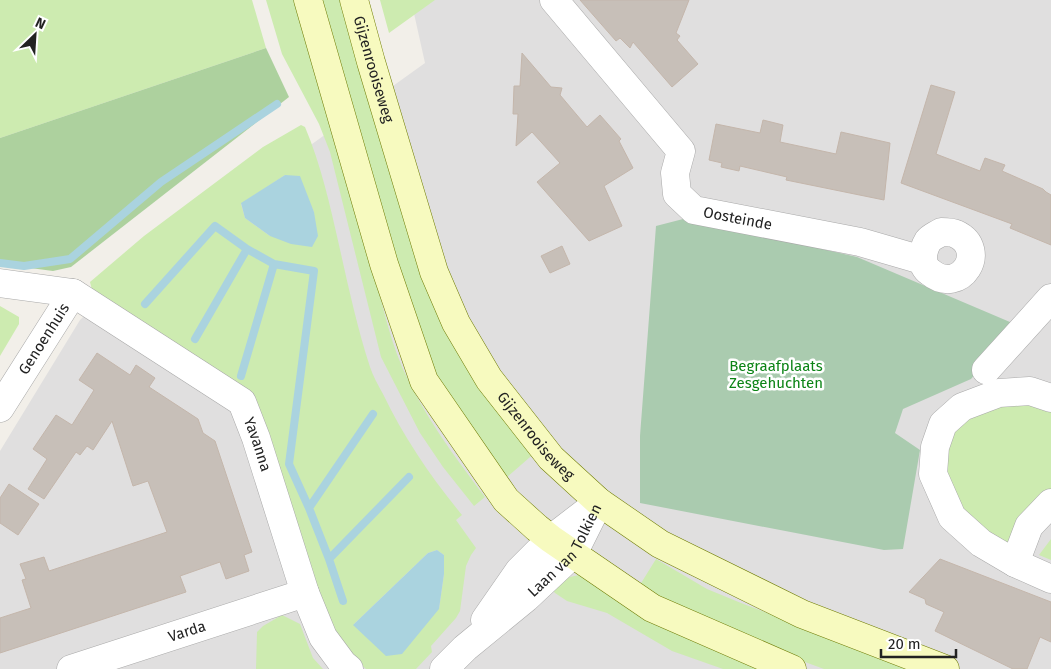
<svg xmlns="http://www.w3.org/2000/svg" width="1051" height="669" font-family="'Fira Sans',sans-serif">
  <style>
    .residential { fill: #e0dfdf }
    .grass { fill: #cdebb0; fill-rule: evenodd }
    .forest { fill: #add19e }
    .cemetery { fill: #aacbaf }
    .water { fill: #aad3df }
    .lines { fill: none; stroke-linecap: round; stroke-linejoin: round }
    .stream { stroke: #aad3df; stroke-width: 8 }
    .building { fill: #c7bfb8; stroke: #c4b6ab }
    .minor-casing { stroke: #a9a9a9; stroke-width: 29 }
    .secondary-casing { stroke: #707d05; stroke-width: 29 }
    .minor { stroke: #fff; stroke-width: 28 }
    .secondary { stroke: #f7fabf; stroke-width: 28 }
    .labels { text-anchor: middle; stroke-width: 5; stroke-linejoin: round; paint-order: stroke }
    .street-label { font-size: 15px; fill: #222; stroke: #fff }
    .park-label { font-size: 15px; fill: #0c8416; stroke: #fff }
  </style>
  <rect width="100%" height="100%" fill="#f2efe9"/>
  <!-- residential -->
  <path class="residential" d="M411 0H1051V669H0V451L80 320 139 263 287 162 425 63Z"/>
  <!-- grass -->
  <path class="grass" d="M0 0H252L266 48 0 138Z
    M266 0H300C322 82 345 164 367 245 379 287 386 330 403 369 424 416 454 456 485 497L474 506 443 467 420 433 381 357 330 152 319 124 282 54Z
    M317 0H345L412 236 537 451 506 478 456 410 428 358 405 299Z
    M380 0H435L389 33Z
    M301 125 305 127C321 165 330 205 339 245 348 285 357 327 370 367 373 376 378 385 383 394 404 438 431 477 462 515L456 520 476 548 471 555 466 566 460 611 456 618 431 646 432 652 416 669H366L357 661 331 630 262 423 92 290 90 282 144 236 263 147ZM285 175 310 204 314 212 270 236 245 218 241 204ZM437 550 444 555V574L439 609 354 624 428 553Z
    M0 306 19 317V324L0 356Z
    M994 402 1051 404V490L1008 552 977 532 945 489 947 435 954 425Z
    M1051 539V560L1039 555Z
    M656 559 707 589 741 603 916 669H824L745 640 638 588Z
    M579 575 596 581 780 669H723L672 651 607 613 567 601 555 593 549 586 561 579Z
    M282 615 300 624 313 658 323 669H256L257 632 263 626Z"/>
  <!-- forest -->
  <path class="forest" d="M266 48 289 97 71 267 53 271 0 264V138Z"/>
  <!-- cemetery -->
  <path class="cemetery" d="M687 218 857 257 1017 325 971 379 903 409 895 433 920 450 903 549 884 550 640 503V436L656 226Z"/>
  <!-- water -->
  <path class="water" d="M285 175 300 176 314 212 318 236 312 247 291 244 270 236 245 218 241 203Z
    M437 550 444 555V574L439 609 402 654 386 656 353 625 428 553Z"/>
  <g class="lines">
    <!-- stream -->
    <path class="stream" d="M0 263 24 266 70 259 161 182 277 104
      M145 304 215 226 247 249
      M195 339 247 249 274 264
      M241 376 274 264 314 271 289 464 309 508
      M329 559 309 508 373 414
      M343 601 329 559 409 477"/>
  </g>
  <!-- building -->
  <path class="building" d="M580 0H689L676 33 680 36 677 40 698 64 672 87 633 42 630 48 620 38 616 41Z
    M522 53 551 87 562 88 560 95 587 127 600 115 621 139 619 141 633 168 604 186 622 226 589 241 537 182 560 163 532 132 516 146 518 114H513L514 86H520Z
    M931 85 955 92 936 154 980 171 985 158 1005 165 1002 171 1043 189 1046 192 1051 195V245L1010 228 1012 224 901 183Z
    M763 120 783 125 780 142 836 154 841 132 890 143 884 200 786 180 787 177 740 166 739 171 721 167 722 163 709 160 716 124 760 133Z
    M562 246 570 264 550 273 541 256Z
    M97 353 130 375 136 365 155 378 149 387 198 419 203 433 215 441 252 552 244 555 249 571 226 579 220 562 180 576 186 592 0 653V618L31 608 22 580 26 579 20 564 44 557 49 571 167 532 148 481 133 486 112 421 93 450 87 446 80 455 76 452 44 499 28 489 47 459 33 449 56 415 72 425 94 390 79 380Z
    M9 484 39 504 18 535 0 523V498Z
    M940 559 1051 602V642L1040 637 1027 669H1013L935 631 944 612 926 604 925 599 909 592Z"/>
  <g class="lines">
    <defs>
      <g id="minor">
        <path id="s1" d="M554 0 681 151 675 173 677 194 694 210 860 242 922 260"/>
        <path d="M941 232C945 232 952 232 956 234 989 249 961 297 930 272 920 265 922 251 928 241 931 237 937 235 941 232Z"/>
        <path id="s2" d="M0 283 73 293 242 402 256 438 305 593 323 637 343 664 349 669"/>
        <path d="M986 370 1051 298"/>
        <path d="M1051 398 1030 391 999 393 962 407 943 424 935 447 933 474 952 517 981 543 1015 563 1051 579"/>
        <path id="s3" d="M0 408 73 293"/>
        <path d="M1015 563 1029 526 1051 503"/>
        <path d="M485 620 519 571 551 539 594 506"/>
        <path id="s4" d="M71 669 305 593"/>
        <path id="s5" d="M444 669 465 648 526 598 573 554 599 502"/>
      </g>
      <g id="secondary">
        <path d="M308 0 384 264 424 381 506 500 537 528 551 539 652 608 792 669"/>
        <path id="s6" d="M354 0 371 62 434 272 456 323 489 379 551 458 599 502 660 544 802 614 945 669"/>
      </g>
    </defs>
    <!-- minor casing -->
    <use href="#minor" class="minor-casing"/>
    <!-- secondary casing -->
    <use href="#secondary" class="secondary-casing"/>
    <!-- minor -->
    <use href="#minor" class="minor"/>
    <!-- secondary -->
    <use href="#secondary" class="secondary"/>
  </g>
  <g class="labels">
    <!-- street labels -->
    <g class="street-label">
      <text dy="5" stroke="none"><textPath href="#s6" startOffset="72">Gijzenrooiseweg</textPath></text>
      <text dy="5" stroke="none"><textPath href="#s1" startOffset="309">Oosteinde</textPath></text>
      <text dy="5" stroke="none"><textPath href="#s3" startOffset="82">Genoenhuis</textPath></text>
      <text dy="5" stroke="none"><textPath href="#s6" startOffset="478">Gijzenrooiseweg</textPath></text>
      <text dy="5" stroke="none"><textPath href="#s2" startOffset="320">Yavanna</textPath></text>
      <text dy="5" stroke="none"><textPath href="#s5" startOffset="171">Laan van Tolkien</textPath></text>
      <text dy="5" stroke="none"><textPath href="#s4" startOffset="122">Varda</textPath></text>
    </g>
    <!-- park labels -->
    <g class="park-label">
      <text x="776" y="371">Begraafplaats<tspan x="776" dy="17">Zesgehuchten</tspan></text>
    </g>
  </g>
  <!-- north arrow -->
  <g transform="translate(35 35) rotate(25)" stroke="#ffffff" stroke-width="4" paint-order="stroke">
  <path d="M0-4L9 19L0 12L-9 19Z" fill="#222222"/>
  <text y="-8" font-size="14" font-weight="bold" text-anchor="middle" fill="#222222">N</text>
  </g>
  <!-- scale -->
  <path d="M881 649v8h75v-8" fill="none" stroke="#222222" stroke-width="2.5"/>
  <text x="888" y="649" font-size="15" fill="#222222" stroke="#ffffff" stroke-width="4" paint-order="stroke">20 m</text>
</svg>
